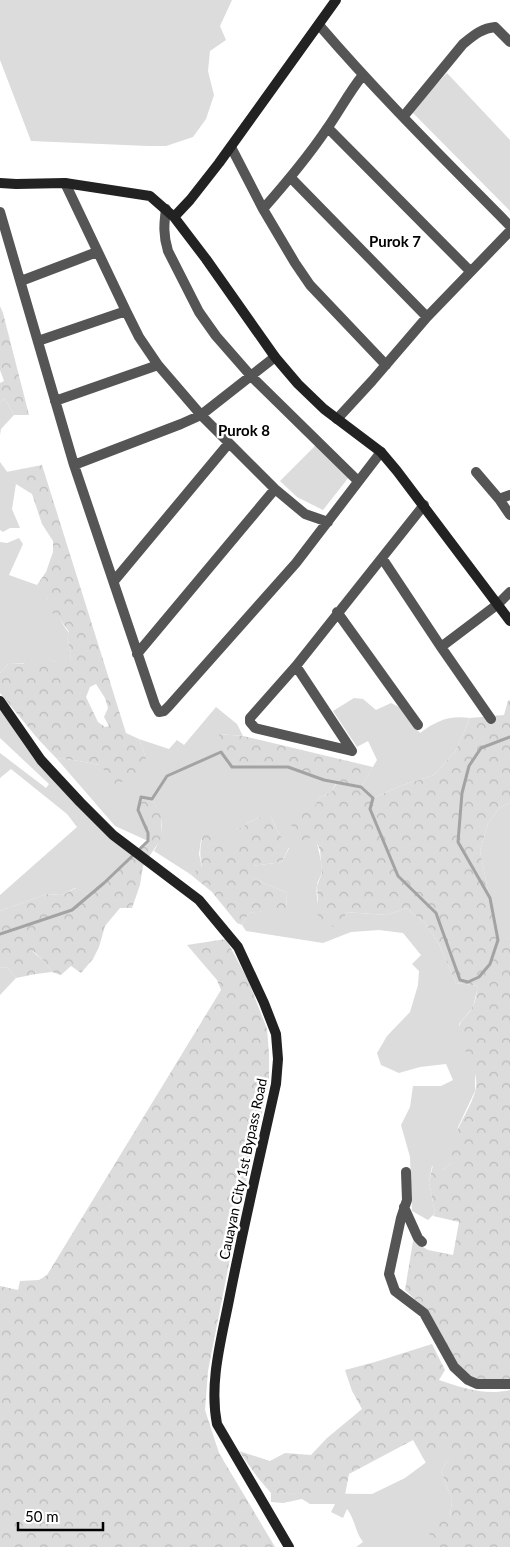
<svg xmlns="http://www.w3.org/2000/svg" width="510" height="1547" font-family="Lato,sans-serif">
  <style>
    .grass { fill: #dcdcdc }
    .forest { fill: url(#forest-crowns); fill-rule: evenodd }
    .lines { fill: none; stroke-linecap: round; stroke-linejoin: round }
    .stream { stroke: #a3a3a3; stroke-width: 3 }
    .street { stroke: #555; stroke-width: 10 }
    .secondary { stroke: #222; stroke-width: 10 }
    .labels { text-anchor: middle; stroke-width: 5; stroke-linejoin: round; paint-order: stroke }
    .street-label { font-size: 14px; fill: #000; stroke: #fff }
    .neighbourhood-label { font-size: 15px; font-weight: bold; fill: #000; stroke: #fff }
  </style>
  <defs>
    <pattern id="forest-crowns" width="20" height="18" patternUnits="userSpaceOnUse" patternTransform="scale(1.25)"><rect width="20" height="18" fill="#dcdcdc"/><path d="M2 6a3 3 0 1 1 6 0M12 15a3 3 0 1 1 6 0" fill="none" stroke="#bbb"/></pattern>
  </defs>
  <rect width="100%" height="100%" fill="#fff"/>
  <!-- grass -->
  <path class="grass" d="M0 0H232L220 26 226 40 210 51 208 71 214 95 206 119 193 137 166 146H148L31 141 0 60Z
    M447 73 510 140V211L411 111Z
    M5 399 14 415 1 429 0 435V402Z
    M316 445 349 477 323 510 297 497 280 481Z
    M0 462 16 484 12 509 20 528H10L3 532 0 530Z
    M19 538 23 544 9 575 37 585C41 594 45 594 49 601 57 611 61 623 69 633L67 637 71 653 70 662H56L48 659 38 663 8 664 0 673V542L7 543Z
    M354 698 363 699 376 710 391 703 399 707 420 733C436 721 449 715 470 718L455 752 434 775 400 786 373 798 361 787 377 760 368 741 357 747 333 711Z
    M216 707 237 724 243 736 219 734 259 768 288 767 337 782 331 792 319 798C306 826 320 842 322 870 322 876 318 879 317 885 316 891 317 899 318 904L345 912 387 915 406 908 425 923 439 944 456 983 478 986 473 1007 459 1024 460 1036 475 1070V1091L458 1127 452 1163 443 1170 432 1166 429 1182 435 1213 428 1220 412 1211 410 1157 401 1125 410 1107 413 1086H441L453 1080 446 1064 420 1067 399 1073 381 1065 377 1053 387 1036 410 1012 418 985 419 971 412 964 421 955 403 933 379 930 351 932 323 943 246 931 242 925 249 913 286 908 287 893 253 878V866L282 862 289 848 278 832 271 817H259L236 830 237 840 223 843 213 829 201 840 199 854 202 868 190 874 154 851C166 830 164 819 152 799L138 810 148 833V841L115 826 57 759 62 758 100 765 147 761 139 739 169 749 177 740 184 745Z
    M0 709 134 855 90 895 75 888 62 895 47 894 0 911V895L77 827 67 814 11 769 0 778V753L46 788 49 784 0 738Z
    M510 803V938L498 940 480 851 488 823 500 807Z
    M32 951 44 961 52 972 36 974Z
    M7 967 16 978 0 995V968Z
    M448 1446 454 1451 441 1471 452 1500 450 1517 430 1547H356L363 1542C355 1532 355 1519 347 1509L343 1518 331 1512 335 1504H310L302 1499 283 1503 271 1502V1493L372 1494 405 1478Z"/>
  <!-- forest -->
  <path class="forest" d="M0 306 3 313 29 415H14L5 399 0 402V383L4 381 0 370Z
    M42 465 126 733 139 739 147 761 140 777 115 784 100 765 62 758 57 759 38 739 0 693V673L8 664H23L27 660H33L38 663 39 659H49L56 662 64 659 70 661 71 653 67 637 69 632 58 616 48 611V599L40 593 37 585 46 572 53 552V541L42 524 32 494 16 484 6 472ZM96 684 105 698 108 708 104 717 109 726 105 727 98 722 86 697 90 687Z
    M510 700V803L500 807 488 823 480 851 498 939 510 938V1379L479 1381 466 1372 454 1362 422 1306 405 1290 413 1241 428 1250 453 1255 459 1222 433 1216 435 1213 429 1182 433 1165 443 1170 452 1163C447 1137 468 1116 475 1092 482 1066 457 1049 459 1027 460 1020 469 1014 472 1008 476 1002 476 993 478 986L456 983 439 944 425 923 406 908 387 915 345 912V923L334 927 323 921 315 912 318 904 317 886 322 873 320 850 314 837 299 841 291 824 295 812 313 810 319 798 331 792 337 783 288 767H232L221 752 219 734 243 736 373 767 361 787 373 798 400 786 434 775 455 752 470 718 504 715 508 701Z
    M141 797 152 799 161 814 162 837 143 866 140 885 132 908H120L105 926 99 947 93 959 81 973 71 966 61 975 52 972 44 961 33 951 36 974 16 978 7 967 0 968V911L47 894 62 895 76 888 90 895 148 841V833L138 810Z
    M259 817H271L278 832 289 847 282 862 253 866V878L287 893 286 909 249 913 242 925 237 923 212 892 190 874 202 867C199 853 200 843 205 829L213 828 223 842 236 840V830Z
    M226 939 248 980 267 1029 269 1053V1083L240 1207 208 1371 205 1410 219 1453 275 1547H0V1286L18 1290 20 1281 39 1280 47 1275 221 990 217 980 187 945Z
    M432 1344 445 1370 439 1380C463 1388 485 1396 510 1390V1547H429L430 1521 450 1517 452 1500 441 1471 453 1452 449 1447 426 1463 413 1440 349 1474 345 1495 271 1493 258 1478 239 1451 270 1461 285 1453 311 1455 327 1438 362 1409 352 1391 345 1370 375 1362Z"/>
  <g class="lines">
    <!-- stream -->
    <path class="stream" d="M0 934 72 910 104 883 148 841V833L138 810 141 797 152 799 167 776 221 752 232 767H288L324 780 361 787 373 798 370 809 398 876 436 913 460 980 468 982 479 977 490 964 498 940 490 898 458 842 462 793 469 766 481 748 510 737"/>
    <!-- street -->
    <path class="street" d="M319 25C379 95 445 160 510 226
      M363 75C349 92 339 112 326 130 307 158 286 183 263 209L295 263 310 285 386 365
      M403 117 463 44C473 36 482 28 495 27L510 42
      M328 128 470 271
      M231 147 263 209
      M291 178 427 317
      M65 183 126 311 139 337 158 365 201 415 275 489 305 514 328 522
      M166 209C164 224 163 235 168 251L199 312 216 336 251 376 358 481
      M0 212 74 465 155 705 159 712 164 711 169 706 296 563 381 452
      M21 281 97 252
      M38 341 126 311
      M55 401 158 365
      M337 419 372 381 427 317 510 231
      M74 465 181 424 201 415 275 357
      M476 472 499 499 510 515
      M499 499 510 495
      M382 558 441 647 491 719
      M114 581 229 443
      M337 612 418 725
      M441 647 498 604 510 592
      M137 654 275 489
      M296 666 352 751
      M352 751 255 728 250 722V718L296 666 424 505
      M406 1172 407 1200 401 1218 389 1274 395 1291 424 1313 454 1367 468 1380 477 1384H510
      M404 1207 418 1238 422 1242"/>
    <!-- secondary -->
    <path class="secondary" d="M0 183 16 184 65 183 150 196 174 217 206 259 275 357 298 384 324 409 381 452 397 471 510 621
      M174 217 190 200 219 163 336 0
      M0 701 41 760 80 802 113 835 199 900 238 947 264 1003 276 1034 278 1059 276 1084C260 1156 243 1228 229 1300 221 1341 209 1383 217 1424L289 1547"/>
  </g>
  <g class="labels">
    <!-- street labels -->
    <g class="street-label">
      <text transform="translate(243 1169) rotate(-78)" y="5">Cauayan City 1st Bypass Road</text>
    </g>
    <!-- neighbourhood labels -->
    <g class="neighbourhood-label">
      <text x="395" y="247">Purok 7</text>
      <text x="244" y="436">Purok 8</text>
    </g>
  </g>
  <!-- scale -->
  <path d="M18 1522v8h85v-8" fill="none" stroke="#000000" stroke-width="2.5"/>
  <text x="25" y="1522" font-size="15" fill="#000000" stroke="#ffffff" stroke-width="4" paint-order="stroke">50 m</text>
</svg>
